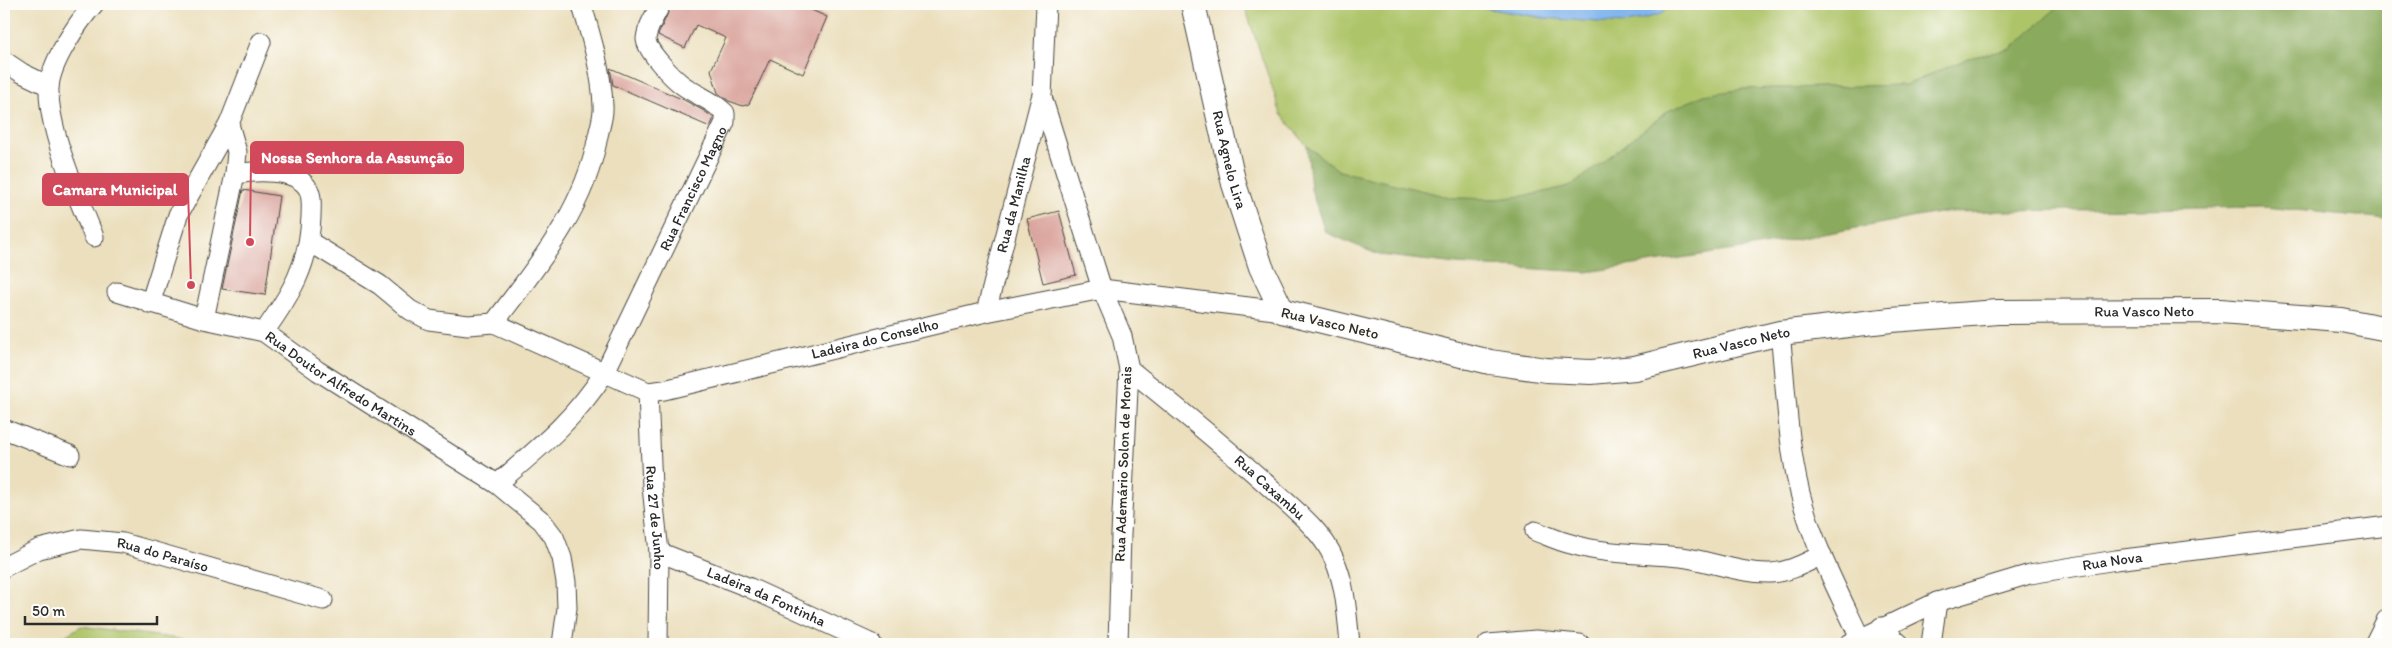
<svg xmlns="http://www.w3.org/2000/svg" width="2392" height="648" font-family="Itim,sans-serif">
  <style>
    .green { fill: #aec469; stroke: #6c784a }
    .forest { fill: #8aaa5d; stroke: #5a6a44 }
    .water { fill: #81b5ee; stroke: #56708c }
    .building { fill: #d9a39b }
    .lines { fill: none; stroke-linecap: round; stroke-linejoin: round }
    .minor-casing { stroke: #484641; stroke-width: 21 }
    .major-casing { stroke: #484641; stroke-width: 26 }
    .minor { stroke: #fff; stroke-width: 19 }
    .major { stroke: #fff; stroke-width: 24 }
    .labels { text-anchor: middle; stroke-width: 4; stroke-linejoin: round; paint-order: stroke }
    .street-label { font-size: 15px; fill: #2b2b2b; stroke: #fdfcf7 }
    .leader { fill: none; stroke: #d1495b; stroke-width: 2 }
    .callout-dot { fill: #d1495b; stroke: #fdfcf7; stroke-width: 2 }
    .callout { fill: #d1495b; stroke: #d1495b; stroke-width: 2 }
    .callout-label { font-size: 16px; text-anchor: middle; font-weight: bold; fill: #fff }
  </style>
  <rect width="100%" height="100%" fill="#fdfcf7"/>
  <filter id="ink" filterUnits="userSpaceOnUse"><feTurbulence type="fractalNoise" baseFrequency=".02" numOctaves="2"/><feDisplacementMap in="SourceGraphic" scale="10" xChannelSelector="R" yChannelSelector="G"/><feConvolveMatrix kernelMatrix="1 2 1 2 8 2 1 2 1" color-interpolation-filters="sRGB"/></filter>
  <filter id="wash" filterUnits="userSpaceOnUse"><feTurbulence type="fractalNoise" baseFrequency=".0096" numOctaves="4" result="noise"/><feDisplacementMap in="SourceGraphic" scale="20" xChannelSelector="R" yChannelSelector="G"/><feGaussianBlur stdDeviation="1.12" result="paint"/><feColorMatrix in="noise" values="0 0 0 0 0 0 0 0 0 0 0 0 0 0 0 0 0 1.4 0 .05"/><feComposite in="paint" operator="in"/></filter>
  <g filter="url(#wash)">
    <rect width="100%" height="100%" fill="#ebdfbd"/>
    <!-- green -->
    <path class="green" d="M1244 4H1462L1544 18 1661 14 1673 4H2061L2011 49 1969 58 1906 85 1744 89 1668 111 1573 185 1537 194 1498 199 1453 198 1339 171 1307 146 1281 114Z
      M81 626 217 644H52Z"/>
    <!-- forest -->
    <path class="forest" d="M2061 4H2388V219L2264 207 1944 212 1741 249 1587 272 1456 264 1379 255 1325 232 1311 189 1307 146 1339 171 1453 198 1498 199 1537 194 1573 185 1668 111 1704 95 1744 89 1906 85 1969 58 2011 49Z"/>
    <!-- water -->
    <path class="water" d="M1462 4H1673L1661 14 1624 24 1544 18Z"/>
    <g id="blocks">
      <!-- building -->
      <path class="building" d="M672 4H798L827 17 803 74 770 59 749 104 743 106 729 101 718 93 711 70 726 38 696 25 685 48 658 35Z
        M610 68 684 100 704 111 714 118 710 127 613 85Z
        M243 190 279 196 265 295 222 289Z
        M1059 211 1076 275 1043 283 1027 219Z"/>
    </g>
  </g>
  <g filter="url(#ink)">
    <use href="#blocks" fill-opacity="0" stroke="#484641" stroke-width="1"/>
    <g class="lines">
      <defs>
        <g id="minor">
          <path d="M94 4C78 22 50 63 49 88 48 132 78 196 94 237"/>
          <path d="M1046 4 1042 97 1102 289 1122 336 1129 369 1121 535 1118 644"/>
          <path d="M4 61 22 73 49 86"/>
          <path d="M235 174C255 171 294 168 307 187 313 195 311 208 311 217 309 265 291 294 264 332"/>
          <path id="s1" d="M310 242 380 285 410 310 429 320 468 325 494 323 648 392 664 390 986 312 1102 289 1282 311"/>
          <path id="s2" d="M117 292 204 319 264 332 318 371 497 484 542 521 554 537 562 558 566 582 567 608 562 644"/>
          <path d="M150 304 178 215 229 124 261 42"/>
          <path id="s3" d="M986 312 1041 98"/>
          <path d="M204 319 235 174 237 152 229 124"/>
          <path d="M494 323C538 265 585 209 598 136 600 126 604 115 603 106 602 73 592 40 583 9V4"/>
          <path d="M1780 333C1786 386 1787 441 1800 493 1813 544 1838 591 1860 638"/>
          <path id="s4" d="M1129 369C1179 409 1227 448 1274 491 1296 511 1322 531 1334 559 1346 585 1347 616 1350 644"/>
          <path id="s5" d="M648 392 652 487 659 552 658 644"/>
          <path d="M4 429 70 455"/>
          <path id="s6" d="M497 484C540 447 574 420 605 372L725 122V113C713 100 695 95 681 84 672 77 646 50 646 39 647 27 656 14 661 4"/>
          <path d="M1535 531C1546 535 1558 541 1571 544 1606 555 1644 553 1681 557 1711 561 1741 574 1771 573 1790 572 1805 563 1822 555"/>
          <path id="s7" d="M659 552 750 588 872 644"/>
          <path id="s8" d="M4 567 39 549 81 539 123 543 323 600"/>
          <path d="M1881 627 1900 644"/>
          <path d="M1488 644 1536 640 1580 644"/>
          <path id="s9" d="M1849 644 1937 602 2030 574 2116 560 2388 526"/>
          <path d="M1931 644 1937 602"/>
        </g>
        <g id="major">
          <path id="s10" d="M1193 4 1234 184 1261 267 1282 311 1490 362 1546 370 1591 372 1635 368 1780 333 1891 320 1998 312 2220 311 2341 320 2388 329"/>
          <path d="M2377 644 2388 622"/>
        </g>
      </defs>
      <!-- minor casing -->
      <use href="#minor" class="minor-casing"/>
      <!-- major casing -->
      <use href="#major" class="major-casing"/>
      <!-- minor -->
      <use href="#minor" class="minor"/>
      <!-- major -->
      <use href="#major" class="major"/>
    </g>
  </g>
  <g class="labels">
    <!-- street labels -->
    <g class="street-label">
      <text dy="5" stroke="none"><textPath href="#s10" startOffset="160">Rua Agnelo Lira</textPath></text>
      <text dy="5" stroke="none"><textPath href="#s6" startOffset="360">Rua Francisco Magno</textPath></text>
      <text dy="5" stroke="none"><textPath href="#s3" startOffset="111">Rua da Manilha</textPath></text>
      <text dy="5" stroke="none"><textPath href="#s10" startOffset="1195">Rua Vasco Neto</textPath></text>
      <text transform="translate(1330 323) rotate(13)" y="5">Rua Vasco Neto</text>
      <text dy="5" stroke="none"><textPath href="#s1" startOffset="610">Ladeira do Conselho</textPath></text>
      <text dy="5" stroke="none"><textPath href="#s10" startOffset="790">Rua Vasco Neto</textPath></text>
      <text dy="5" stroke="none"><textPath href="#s2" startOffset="245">Rua Doutor Alfredo Martins</textPath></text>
      <text transform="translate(1123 464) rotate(-88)" y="5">Rua Ademário Solon de Morais</text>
      <text dy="5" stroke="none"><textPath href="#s4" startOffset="184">Rua Caxambu</textPath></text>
      <text dy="5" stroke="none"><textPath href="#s5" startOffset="126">Rua 27 de Junho</textPath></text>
      <text dy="5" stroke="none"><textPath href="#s8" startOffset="166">Rua do Paraíso</textPath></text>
      <text dy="5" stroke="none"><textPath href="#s9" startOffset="278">Rua Nova</textPath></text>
      <text dy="5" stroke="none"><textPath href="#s7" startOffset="116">Ladeira da Fontinha</textPath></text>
    </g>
  </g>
  <!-- callouts -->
  <path class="leader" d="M250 242L251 157M191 285L188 190"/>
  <g class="callout-dot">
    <circle cx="250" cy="242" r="5"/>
    <circle cx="191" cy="285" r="5"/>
  </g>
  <g class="callout">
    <rect x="251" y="142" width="212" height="31" rx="5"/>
    <rect x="43" y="174" width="145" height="31" rx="5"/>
  </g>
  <g class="callout-label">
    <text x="357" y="163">Nossa Senhora da Assunção</text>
    <text x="115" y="195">Camara Municipal</text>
  </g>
  <!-- margin -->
  <rect width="2392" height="648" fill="none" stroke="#fdfcf7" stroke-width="20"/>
  <!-- scale -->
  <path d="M25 616v8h132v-8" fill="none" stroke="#2b2b2b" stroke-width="2.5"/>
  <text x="32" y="616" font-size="15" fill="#2b2b2b" stroke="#fdfcf7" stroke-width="4" paint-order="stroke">50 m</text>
</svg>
